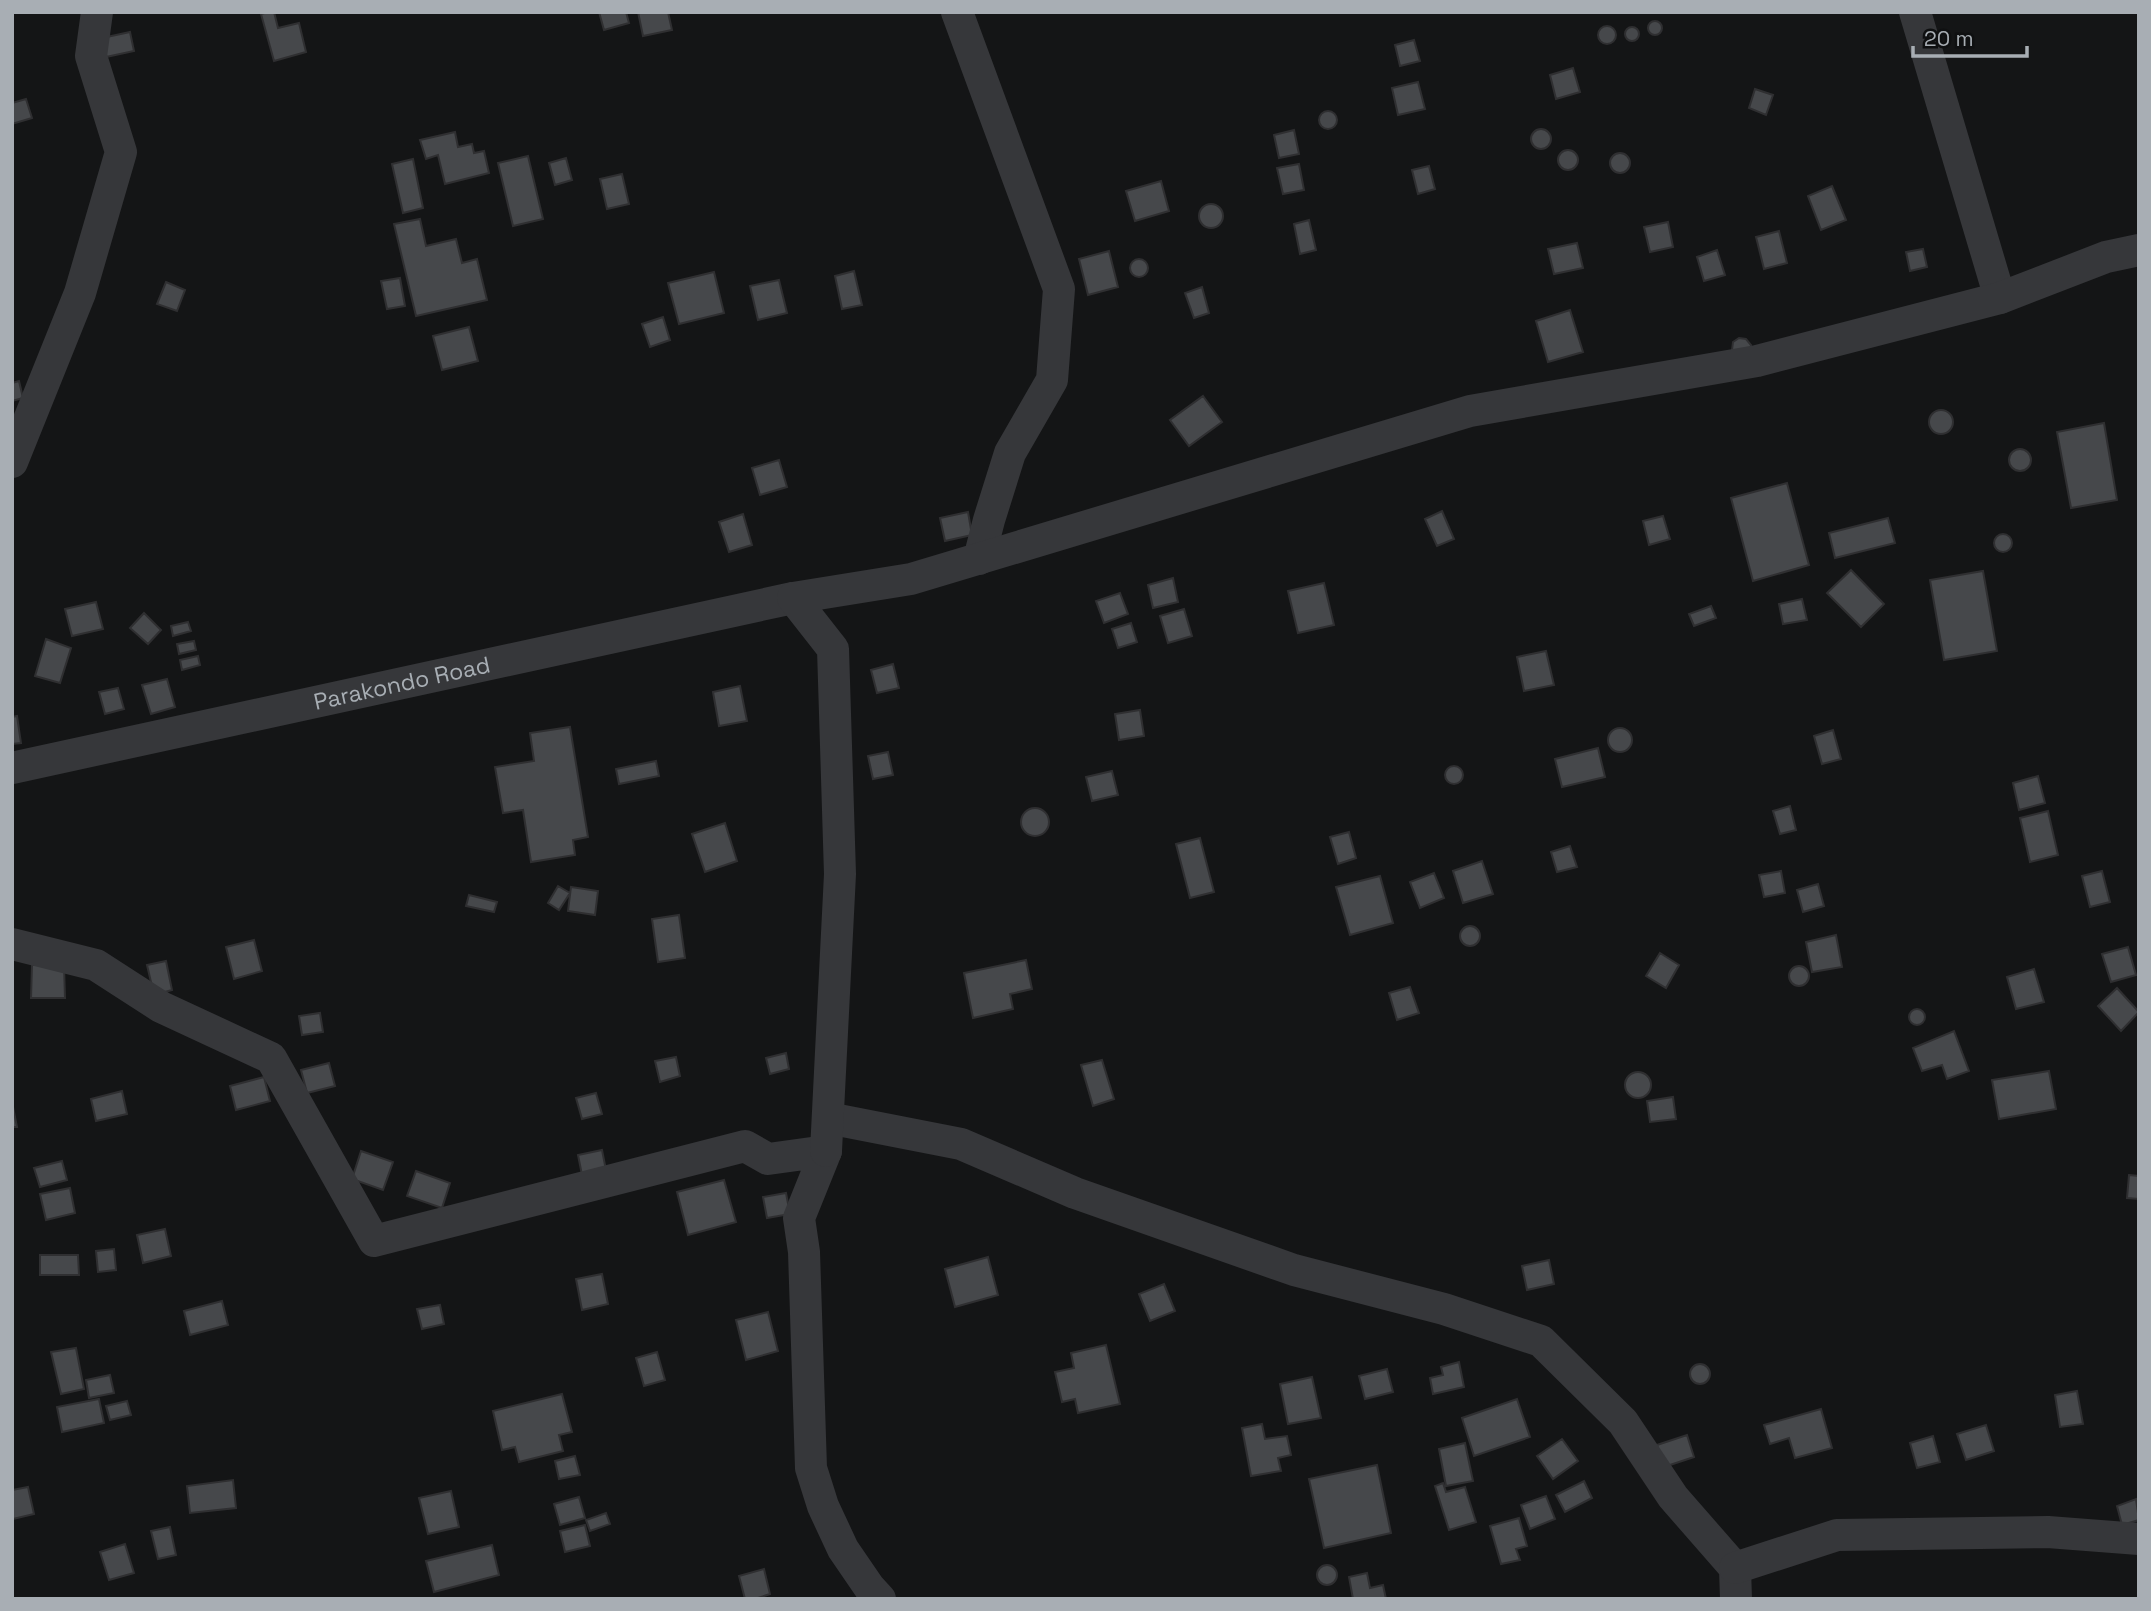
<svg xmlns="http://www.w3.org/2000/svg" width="2151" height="1611" font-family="'Space Grotesk',sans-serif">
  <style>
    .building { fill: #46484b; stroke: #2f2f31; stroke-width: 2 }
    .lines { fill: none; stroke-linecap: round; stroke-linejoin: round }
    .minor { stroke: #36373a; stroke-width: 32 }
    .labels { text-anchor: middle; stroke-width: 5; stroke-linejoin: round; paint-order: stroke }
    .street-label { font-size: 23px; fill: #a8aeb4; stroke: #0f1011 }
  </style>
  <rect width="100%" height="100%" fill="#141516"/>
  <!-- building -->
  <path class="building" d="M268 12H274L278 28 299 23 306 52 274 61 261 14Z
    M599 12H626L629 23 604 30Z
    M638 12H668L672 30 643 36Z
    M1648 28a7 7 0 1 1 14 0a7 7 0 1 1-14 0Z
    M1598 35a9 9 0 1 1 18 0a9 9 0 1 1-18 0Z
    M1625 34a7 7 0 1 1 14 0a7 7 0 1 1-14 0Z
    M130 32 134 51 106 57 102 38Z
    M1414 40 1420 61 1400 66 1395 45Z
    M1573 68 1580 92 1556 99 1550 75Z
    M1418 82 1425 109 1398 115 1392 88Z
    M1755 89 1773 95 1766 115 1749 108Z
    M26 99 32 118 12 124V103Z
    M1319 120a9 9 0 1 1 18 0a9 9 0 1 1-18 0Z
    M1531 139a10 10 0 1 1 20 0a10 10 0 1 1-20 0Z
    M1294 130 1299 154 1279 158 1274 135Z
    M455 132 458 147 472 144 474 153 484 151 489 173 445 184 438 155 426 159 420 140Z
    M1558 160a10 10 0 1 1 20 0a10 10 0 1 1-20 0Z
    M1610 163a10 10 0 1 1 20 0a10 10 0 1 1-20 0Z
    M528 156 543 219 513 226 498 163Z
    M566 158 572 180 555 185 549 163Z
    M413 159 423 208 403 213 392 164Z
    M1299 164 1304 190 1283 194 1277 168Z
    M1429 166 1435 189 1418 194 1412 170Z
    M622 174 629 204 607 209 600 179Z
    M1161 181 1169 211 1135 221 1126 191Z
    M1832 186 1846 220 1821 230 1808 196Z
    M1199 216a12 12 0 1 1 24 0a12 12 0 1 1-24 0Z
    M420 219 426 246 456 239 462 263 477 259 487 300 416 316 394 224Z
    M1309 220 1316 250 1300 254 1294 224Z
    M1668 222 1673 247 1650 252 1644 227Z
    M1779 231 1787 263 1764 269 1756 237Z
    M1577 243 1583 268 1554 274 1548 249Z
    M1923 249 1927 267 1910 271 1906 252Z
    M1717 250 1725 275 1704 281 1697 257Z
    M1109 251 1118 287 1088 295 1079 259Z
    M1130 268a9 9 0 1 1 18 0a9 9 0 1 1-18 0Z
    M854 271 862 305 842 309 835 276Z
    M714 272 724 313 679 324 668 283Z
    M400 278 405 306 387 309 381 281Z
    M779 280 787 313 758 320 750 286Z
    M166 282 185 290 177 311 157 304Z
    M1202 287 1209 313 1194 318 1185 293Z
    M1570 310 1583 352 1548 362 1536 321Z
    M663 317 670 340 650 347 642 324Z
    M469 327 478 361 442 370 433 336Z
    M1739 338 1746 339 1751 345 1750 352 1732 350 1733 342Z
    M19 381 23 398 12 401V383Z
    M1203 396 1222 422 1189 446 1170 420Z
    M1929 422a12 12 0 1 1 24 0a12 12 0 1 1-24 0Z
    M2104 423 2117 500 2071 508 2057 432Z
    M2009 460a11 11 0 1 1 22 0a11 11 0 1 1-22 0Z
    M779 460 787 487 760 495 752 468Z
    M1787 483 1809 565 1753 581 1731 498Z
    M1442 511 1454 539 1437 546 1425 519Z
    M968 512 972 535 945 541 940 518Z
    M743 514 752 545 729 552 719 522Z
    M1663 516 1670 539 1649 545 1643 521Z
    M1888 518 1895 543 1835 558 1829 533Z
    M1994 543a9 9 0 1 1 18 0a9 9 0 1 1-18 0Z
    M1851 570 1884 604 1861 627 1827 593Z
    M1983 571 1997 651 1944 660 1930 580Z
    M1173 578 1178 602 1153 608 1148 585Z
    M1324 583 1334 625 1298 633 1288 591Z
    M1120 593 1128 614 1104 623 1096 601Z
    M1802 599 1807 620 1783 624 1779 604Z
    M96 602 103 629 72 636 65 609Z
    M1711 606 1716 618 1694 626 1689 614Z
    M1184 609 1192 636 1168 643 1160 616Z
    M144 613 161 630 148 644 130 628Z
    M188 622 191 631 173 636 171 626Z
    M1131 623 1137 642 1118 648 1112 629Z
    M46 639 71 648 60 683 35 676Z
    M194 641 196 650 179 654 177 644Z
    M1546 651 1554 685 1524 691 1517 657Z
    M198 656 200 665 182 670 180 660Z
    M893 664 899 688 877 693 871 670Z
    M167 679 175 707 151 714 142 685Z
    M740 686 747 721 719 726 713 692Z
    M118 688 124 709 105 714 99 692Z
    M1140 710 1144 736 1119 740 1115 714Z
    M17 716 21 743 12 744V717Z
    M570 727 588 837 573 840 575 855 531 862 523 810 503 813 495 767 534 761 530 733Z
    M1608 740a12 12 0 1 1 24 0a12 12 0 1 1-24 0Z
    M1833 730 1841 759 1822 764 1814 736Z
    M1598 748 1605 777 1562 787 1555 759Z
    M888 752 893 775 873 779 868 756Z
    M656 761 659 776 619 784 616 769Z
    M1445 775a9 9 0 1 1 18 0a9 9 0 1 1-18 0Z
    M1112 771 1118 795 1092 801 1086 777Z
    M2038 776 2045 803 2019 810 2013 783Z
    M1790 806 1796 830 1780 834 1773 811Z
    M1021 822a14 14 0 1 1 28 0a14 14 0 1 1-28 0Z
    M2048 811 2058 855 2030 862 2020 818Z
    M725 823 737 861 705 872 692 834Z
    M1349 832 1356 858 1338 864 1330 837Z
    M1200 838 1214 892 1190 898 1176 844Z
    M1570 846 1577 867 1557 872 1551 852Z
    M1482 861 1493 894 1463 903 1453 871Z
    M1781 871 1785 893 1764 897 1759 875Z
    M2102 871 2110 902 2090 907 2082 876Z
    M1434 873 1444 898 1420 908 1410 882Z
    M1380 876 1393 923 1350 935 1336 887Z
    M1818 884 1824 906 1803 912 1797 890Z
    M558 886 570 893 559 910 548 903Z
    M571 887 598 891 595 915 568 911Z
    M469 895 497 902 494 912 466 906Z
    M679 915 685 958 658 962 652 919Z
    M1460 936a10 10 0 1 1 20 0a10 10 0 1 1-20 0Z
    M1836 935 1842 967 1812 972 1806 942Z
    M254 940 262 971 234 979 226 947Z
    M2128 947 2136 975 2111 982 2102 954Z
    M1660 953 1679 965 1666 988 1646 976Z
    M1026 960 1032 989 1010 994 1013 1009 973 1018 964 973Z
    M166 961 172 990 154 995 147 965Z
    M32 965H64L65 998H31Z
    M1789 976a10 10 0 1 1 20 0a10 10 0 1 1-20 0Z
    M2034 969 2044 1002 2016 1009 2007 977Z
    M1410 987 1419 1013 1397 1020 1389 993Z
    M2117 988 2139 1012 2121 1031 2098 1006Z
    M1909 1017a8 8 0 1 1 16 0a8 8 0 1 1-16 0Z
    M320 1013 323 1032 302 1035 299 1016Z
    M1954 1031 1969 1071 1947 1079 1942 1065 1922 1071 1913 1048Z
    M786 1053 789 1069 770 1074 766 1058Z
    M676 1057 680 1076 660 1082 655 1061Z
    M1102 1060 1114 1099 1093 1106 1081 1065Z
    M329 1063 335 1086 307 1093 301 1070Z
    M2049 1071 2056 1109 1999 1119 1992 1080Z
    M1625 1085a13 13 0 1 1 26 0a13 13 0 1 1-26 0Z
    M264 1077 270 1101 236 1110 230 1086Z
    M122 1091 127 1114 96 1121 91 1099Z
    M596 1093 602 1114 582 1119 576 1098Z
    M1673 1097 1676 1119 1650 1122 1647 1101Z
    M12 1102 17 1127H12Z
    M602 1150 606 1170 582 1175 578 1155Z
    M361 1151 393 1162 383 1190 352 1179Z
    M62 1161 67 1180 40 1187 34 1168Z
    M416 1171 450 1183 442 1208 407 1196Z
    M2129 1175 2139 1176V1199L2127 1198Z
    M724 1180 736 1222 688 1235 677 1192Z
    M70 1188 75 1213 46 1220 40 1194Z
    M786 1193 790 1214 767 1218 763 1197Z
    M165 1229 171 1256 143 1263 137 1235Z
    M114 1249 116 1270 98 1272 96 1251Z
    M40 1255H78L79 1275H40Z
    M988 1257 998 1295 955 1307 945 1269Z
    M1549 1260 1554 1284 1527 1290 1522 1266Z
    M602 1274 608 1304 582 1310 576 1279Z
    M1164 1284 1175 1311 1150 1321 1139 1294Z
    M222 1301 228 1325 190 1335 184 1311Z
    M440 1305 444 1324 422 1329 417 1309Z
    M768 1312 778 1351 746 1360 736 1320Z
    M1106 1345 1120 1404 1078 1413 1075 1399 1062 1402 1055 1372 1074 1368 1071 1353Z
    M76 1348 84 1389 61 1394 51 1352Z
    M657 1352 665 1380 644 1386 636 1358Z
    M1459 1362 1464 1387 1433 1394 1430 1378 1443 1375 1441 1367Z
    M1690 1374a10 10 0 1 1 20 0a10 10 0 1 1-20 0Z
    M1387 1369 1393 1392 1365 1399 1359 1376Z
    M110 1375 114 1393 89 1398 86 1380Z
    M1312 1377 1321 1418 1288 1424 1280 1384Z
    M2077 1391 2083 1424 2060 1427 2055 1395Z
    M562 1394 572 1432 559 1435 563 1451 519 1462 515 1447 502 1450 493 1411Z
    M99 1399 104 1423 62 1432 57 1407Z
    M1517 1399 1530 1437 1474 1456 1462 1418Z
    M127 1401 131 1415 110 1420 106 1406Z
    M1821 1409 1832 1448 1795 1458 1789 1438 1770 1444 1764 1425Z
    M1262 1424 1265 1439 1287 1436 1291 1455 1278 1458 1281 1471 1251 1476 1242 1428Z
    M1986 1425 1994 1451 1966 1460 1957 1434Z
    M1687 1435 1694 1457 1664 1467 1657 1445Z
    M1933 1436 1940 1462 1917 1468 1910 1443Z
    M1562 1439 1578 1461 1553 1479 1537 1456Z
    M1465 1443 1473 1481 1446 1486 1439 1449Z
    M575 1456 580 1475 559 1479 555 1461Z
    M1377 1465 1391 1533 1324 1548 1309 1479Z
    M233 1480 236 1508 190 1513 187 1486Z
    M1584 1481 1592 1498 1565 1512 1556 1495Z
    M1443 1483 1446 1492 1465 1487 1476 1522 1449 1530 1435 1486Z
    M28 1487 34 1514 13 1519 12 1490Z
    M451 1491 459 1527 428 1534 419 1498Z
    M1546 1496 1555 1519 1530 1529 1521 1505Z
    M579 1497 585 1518 560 1525 554 1504Z
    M2136 1499 2139 1520 2122 1525 2117 1506Z
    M606 1513 610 1524 590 1531 586 1520Z
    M1519 1518 1527 1546 1516 1549 1520 1560 1501 1564 1490 1526Z
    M585 1525 590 1546 565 1552 560 1531Z
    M170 1527 176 1555 158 1559 151 1531Z
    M125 1544 134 1573 109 1580 100 1552Z
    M492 1545 499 1575 434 1592 426 1561Z
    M1317 1575a10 10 0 1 1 20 0a10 10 0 1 1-20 0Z
    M764 1569 770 1594 755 1599H745L739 1576Z
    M1367 1573 1370 1588 1383 1585 1386 1599H1353L1349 1577Z"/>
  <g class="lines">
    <!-- minor -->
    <g class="minor">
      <path d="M957 12 1059 289 1052 380 1010 453 989 520 979 559"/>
      <path d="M1915 12 2000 298"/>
      <path d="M12 462 80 293 121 152 91 56 97 12"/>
      <path id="s1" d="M12 768 793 598"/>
      <path d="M12 944 96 965 161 1007 271 1058 374 1241 745 1146 768 1159 826 1151 799 1218 804 1252 811 1468 823 1506 843 1549 869 1587 880 1599"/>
      <path d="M828 1118 961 1144 1075 1193 1294 1270 1444 1309 1541 1341 1623 1422 1673 1497 1735 1568 1736 1599"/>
      <path d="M826 1151 840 874 833 649 793 598 911 579 1470 411 1757 361 2000 298 2106 257 2139 250"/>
      <path d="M1735 1568 1837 1535 2048 1532 2139 1539"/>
    </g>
  </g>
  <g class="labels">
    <!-- street labels -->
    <g class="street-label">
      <text dy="8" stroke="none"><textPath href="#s1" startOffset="399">Parakondo Road</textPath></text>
    </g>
  </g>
  <!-- border -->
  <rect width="2151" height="1611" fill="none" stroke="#a8aeb4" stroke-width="28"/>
  <!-- scale -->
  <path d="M1913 46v10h114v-10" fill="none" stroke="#a8aeb4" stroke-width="3.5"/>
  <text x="1924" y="46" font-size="21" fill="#a8aeb4" stroke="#0f1011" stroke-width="5" paint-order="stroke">20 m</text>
</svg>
